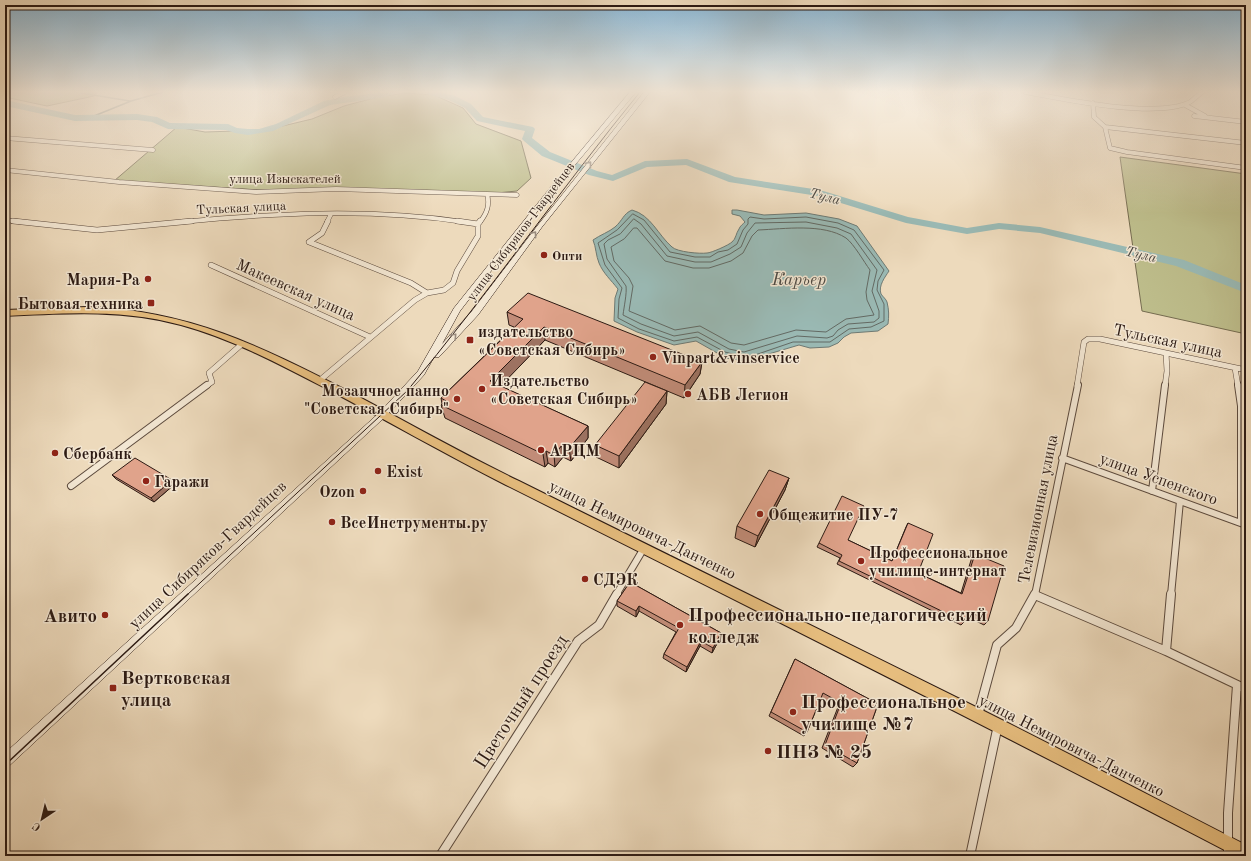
<svg xmlns="http://www.w3.org/2000/svg" width="1251" height="861" font-family="'Old Standard TT',serif">
  <style>
    .green { fill: #bebe8c; stroke: #756c50 }
    .water { fill: #9abab5; stroke: #6e7a74 }
    .lines { fill: none; stroke-linecap: round; stroke-linejoin: round }
    .shore { stroke: #636a64; stroke-width: 1 }
    .stream { stroke: #6e7a74; stroke-width: 1.5 }
    .river { fill: #9abab5; fill-rule: evenodd }
    .street-far3-casing { stroke: #5c4a3d; stroke-width: 5 }
    .street-far2-casing { stroke: #5c4a3d; stroke-width: 6 }
    .street-far1-casing { stroke: #5c4a3d; stroke-width: 8 }
    .street-casing { stroke: #5c4a3d; stroke-width: 10 }
    .secondary-casing { stroke: #2c1a13; stroke-width: 1 }
    .primary-casing { stroke: #2c1a13; stroke-width: 2 }
    .street-far3 { stroke: #f3e7d3; stroke-width: 4 }
    .street-far2 { stroke: #f3e7d3; stroke-width: 5 }
    .street-far1 { stroke: #f3e7d3; stroke-width: 6 }
    .street { stroke: #f3e7d3; stroke-width: 8 }
    .secondary { fill: #f3e7d3; fill-rule: evenodd }
    .primary { fill: #e6bd7e; fill-rule: evenodd }
    .tram-far1 { stroke: #2c1a13; stroke-width: 1 }
    .tram { stroke: #2c1a13; stroke-width: 1.5 }
    .wall { fill: #c18c78; stroke: #2c1a13 }
    .shaded-wall { fill: #9d7261; stroke: #2c1a13 }
    .building { fill: #e0a38b; stroke: #2c1a13 }
    .oneway { stroke: #998b7d }
    .poi-dot { fill: #8f2418; stroke: #f3e7d3; stroke-width: 1.5 }
    .labels { text-anchor: middle; stroke-width: 3; stroke-linejoin: round; paint-order: stroke }
    .far-street-label { font-size: 13px; fill: #2c1a13; stroke: #f3e7d3 }
    .far-poi-label { font-size: 13px; font-weight: bold; fill: #2c1a13; stroke: #f3e7d3; text-anchor: start }
    .far-water-label { font-size: 14px; font-style: italic; fill: #4d4a44; stroke: #f3e7d3 }
    .poi-label { font-size: 16px; font-weight: bold; fill: #2c1a13; stroke: #f3e7d3; text-anchor: start }
    .street-label { font-size: 16px; fill: #2c1a13; stroke: #f3e7d3 }
    .water-label { font-size: 17px; font-style: italic; fill: #4d4a44; stroke: #f3e7d3 }
    .near-poi-label { font-size: 19px; font-weight: bold; fill: #2c1a13; stroke: #f3e7d3; text-anchor: start }
    .near-street-label { font-size: 19px; fill: #2c1a13; stroke: #f3e7d3 }
  </style>
  <rect width="100%" height="100%" fill="#eddabc"/>
  <filter id="stains"><feTurbulence type="fractalNoise" baseFrequency=".005" numOctaves="4"/><feColorMatrix values="0 0 0 0 .2 0 0 0 0 .09 0 0 0 0 .02 0 0 0 .5 -.17"/></filter>
  <radialGradient id="worn" r=".72"><stop offset=".6" stop-color="#630" stop-opacity="0"/><stop offset="1" stop-color="#630" stop-opacity=".3"/></radialGradient>
  <!-- green -->
  <path class="green" d="M5 92H96V93L94 96 47 106 5 97Z
    M405 93 434 95 463 108 476 124 521 141 531 178 517 191 486 194 425 191 260 190 114 181 177 127 205 132 266 130 312 119 344 106 374 98Z
    M1120 157 1246 174V334L1142 311Z"/>
  <!-- water -->
  <path class="water" d="M632 210C651 215 658 235 672 247 677 252 700 254 707 253 711 253 729 245 732 242 736 239 736 233 739 229 740 226 743 224 745 222L740 216 732 214V210H737L764 215 806 213 839 219 857 226 889 271C885 277 878 286 881 294 883 297 886 299 887 302 889 310 889 316 888 324L878 331 851 333 844 337 838 343 829 347 810 348 799 345 745 361 726 358 696 341 674 345 637 332 614 321 615 298 618 289C611 280 603 273 599 263 596 256 596 247 593 240 600 235 609 232 615 227 623 220 623 214 632 210Z"/>
  <g class="lines">
    <!-- shore -->
    <path class="shore" d="M633 214 644 220 670 252 695 257H710L718 252 728 250 737 244 743 230 748 224V219L750 217 764 219 806 217 838 223 854 230 884 270 878 281 877 290 884 304V321L871 327 849 329 830 342H793L755 355 744 357 725 352 697 337 674 341 639 329 618 318 619 299 622 288 605 265 598 243 617 230Z
      M634 219 641 224 667 256 695 262H711L730 254 741 247 747 233 755 223 806 222 837 228 851 234 877 270 872 291 879 311V318L874 322 848 324 838 330 833 336 827 338 797 336 744 352 729 349 698 332 674 336 641 324 623 315C624 307 627 293 626 286L607 259 604 244 608 240 620 234Z
      M634 228H637L665 261 693 268H709L731 261 743 253 752 236 758 230C784 229 823 223 846 238 854 244 864 262 870 270L866 292 867 300 874 315 846 319 826 332 796 330 744 345 731 343 700 326 675 330 629 311 633 286 629 278 614 261 611 247 624 239Z"/>
    <!-- stream -->
    <path class="stream" d="M81 93 130 101
      M75 118 94 116 131 101 163 92"/>
    <!-- river -->
    <path class="river" d="M383 92H398L386 97 330 105 273 131 248 135 235 133 226 130 168 129 152 122 137 120 75 121 5 106V100L75 115 137 114 157 117 170 123 228 124 237 128 248 129H259L276 124 324 101 344 97Z
      M426 92H440L455 96 471 104 483 117 533 127 535 129 532 138 550 152 597 171 612 175 645 161 687 159 735 177 820 190 908 217 967 228 999 223 1040 227 1184 260 1246 285V293L1176 266 1040 233 999 229 967 234 906 223 818 196 729 182 686 165 647 167 613 181 589 175 542 156 524 141 522 139 525 131 477 121 465 108 449 100 427 94Z"/>
    <defs>
      <path id="street-far3" d="M1025 92C1063 99 1156 119 1190 102 1194 99 1198 95 1202 92
        M335 97 345 92
        M1093 103 1094 117 1105 127 1110 148 1127 152 1246 168
        M1185 105 1205 116
        M1194 116 1246 122
        M1105 127 1246 143
        M5 138 153 150
        M5 170 119 182 256 192 336 189 517 195
        M5 220 22 222
        M181 222C274 213 371 208 464 222
        M327 222 331 214
        M480 222C487 213 490 205 487 194"/>
      <path id="street-far2" d="M13 221 97 230 192 221
        M328 221 322 233 309 242 411 283 427 293
        M457 221 478 224
        M211 265 370 337
        M1235 368 1238 386
        M319 381 415 300 427 293 444 290 453 283 457 271 478 236V224L480 221
        M206 386 212 382 209 373 242 344
        M1077 386 1084 342 1088 339H1100L1246 370
        M1165 386 1167 371 1166 353"/>
      <path id="street-far1" d="M1238 385 1241 406V523
        M1062 458 1246 525
        M71 486 207 385
        M1152 491 1165 385
        M616 595 644 548
        M1035 595 1078 385
        M1171 595 1180 501"/>
      <path id="street" d="M1035 595 1166 651 1246 689
        M1166 651 1171 594
        M978 715 997 645 1016 628 1035 594
        M440 856 578 641 599 625 617 594
        M970 856 998 725
        M1228 856V813L1237 685"/>
      <path id="secondary" d="M630 92H636L554 190 460 311 442 344 472 311 538 225 644 92H650L542 227 478 315 439 357H434L424 375 386 416 9 766 5 768V753L380 412 418 371 454 308 550 188Z"/>
      <path id="primary" d="M87 307C188 310 260 346 348 391 405 421 461 453 519 481 673 558 828 633 982 710 1070 754 1158 800 1246 845V856H1236C994 730 750 607 506 485 445 454 386 420 325 388 279 364 232 339 181 325 124 309 64 313 5 316V310Z"/>
    </defs>
    <!-- street-far3 casing -->
    <use href="#street-far3" class="street-far3-casing"/>
    <!-- street-far2 casing -->
    <use href="#street-far2" class="street-far2-casing"/>
    <!-- street-far1 casing -->
    <use href="#street-far1" class="street-far1-casing"/>
    <!-- street casing -->
    <use href="#street" class="street-casing"/>
    <!-- secondary casing -->
    <use href="#secondary" class="secondary-casing"/>
    <!-- primary casing -->
    <use href="#primary" class="primary-casing"/>
    <!-- street-far3 -->
    <use href="#street-far3" class="street-far3"/>
    <!-- street-far2 -->
    <use href="#street-far2" class="street-far2"/>
    <!-- street-far1 -->
    <use href="#street-far1" class="street-far1"/>
    <!-- street -->
    <use href="#street" class="street"/>
    <!-- secondary -->
    <use href="#secondary" class="secondary"/>
    <!-- primary -->
    <use href="#primary" class="primary"/>
    <!-- tram-far1 -->
    <path class="tram-far1" d="M187 595 407 391C488 294 560 190 640 92"/>
    <!-- tram -->
    <path class="tram" d="M5 765 188 594"/>
  </g>
  <!-- wall -->
  <path class="wall" d="M507 312 702 362 700 374 684 398 545 340 500 386 588 426V438L571 461 563 457 555 467 548 463 545 467 445 418 441 405 442 404 441 398 514 327 509 325Z
    M667 391 666 404 619 468 596 457 595 445Z
    M112 475 172 480 175 484 154 502 116 479Z
    M789 478 785 490 755 547 735 538 737 526Z
    M908 523 918 573 961 593 972 557 975 554 988 621 984 625 966 616 964 622 961 625 837 564 840 558 817 547 819 543 848 540 892 561 906 527Z
    M630 582 721 633 720 638 712 653 700 646 686 672 663 658 664 654 676 632 639 611 636 617 617 606V601Z
    M795 659 878 704 857 763 853 767 822 748 838 707 821 698 807 732 804 736 769 716Z"/>
  <!-- shaded-wall -->
  <path class="shaded-wall" d="M544 327 545 340 493 394 490 381Z
    M702 362 700 374 684 398 685 385Z
    M667 391 666 404 619 468V456Z
    M588 426V438L571 461 569 448Z
    M562 445 563 457 555 467 554 455Z
    M546 451 548 463 545 467 543 454Z
    M789 478 785 490 755 547 758 536Z
    M172 480 175 484 154 502 151 498Z
    M639 606V611L636 617V611Z
    M721 633 720 638 712 653 713 648Z
    M701 641 700 646 686 672 687 667Z"/>
  <!-- building -->
  <path class="building" d="M528 293 702 362 685 385 544 327 490 381 588 426 569 448 562 445 554 455 546 451 543 454 441 405 446 401 441 398 523 319 507 312Z
    M645 382 667 391 619 456 595 445Z
    M135 458 172 480 151 498 112 475Z
    M769 470 789 478 758 536 737 526Z
    M842 496 864 506 848 540 892 561 908 523 933 534 918 573 962 594 975 554 1004 566 988 621 968 611 964 622 839 561 842 555 819 543Z
    M630 582 721 633 713 648 701 641 687 667 664 654 679 628 639 606 636 611 617 601Z
    M795 659 878 704 857 763 825 745 841 703 823 693 807 732 771 712Z"/>
  <!-- one-way arrows -->
  <defs><path id="oneway-chevron" d="M-2-3.5L2.5 0L-2 3.5" fill="none" stroke-width="1.6" stroke-linecap="round" stroke-linejoin="round"/></defs>
  <g class="oneway">
    <use href="#oneway-chevron" transform="translate(589 164) rotate(-51)"/>
    <use href="#oneway-chevron" transform="translate(534 234) rotate(-53)"/>
    <use href="#oneway-chevron" transform="translate(454 336) rotate(-47)"/>
  </g>
  <!-- sky -->
  <linearGradient id="sky" x2="0" y2="1"><stop stop-color="#89b6d4"/><stop offset="0.43" stop-color="#f7eee1"/><stop offset="1" stop-color="#f7eee1" stop-opacity="0"/></linearGradient>
  <rect width="1251" height="213" fill="url(#sky)"/>
  <!-- markers -->
  <g class="poi-dot">
    <circle cx="544" cy="255" r="4"/>
    <circle cx="148" cy="279" r="4"/>
    <rect x="147" y="299" width="8" height="8" rx="2"/>
    <rect x="466" y="336" width="8" height="8" rx="2"/>
    <circle cx="653" cy="357" r="4"/>
    <circle cx="482" cy="389" r="4"/>
    <circle cx="688" cy="394" r="4"/>
    <circle cx="457" cy="399" r="4"/>
    <circle cx="541" cy="450" r="4"/>
    <circle cx="55" cy="453" r="4"/>
    <circle cx="378" cy="471" r="4"/>
    <circle cx="146" cy="481" r="4"/>
    <circle cx="363" cy="491" r="4"/>
    <circle cx="760" cy="514" r="4"/>
    <circle cx="332" cy="522" r="4"/>
    <circle cx="861" cy="561" r="4"/>
    <circle cx="585" cy="579" r="4"/>
    <circle cx="105" cy="615" r="4"/>
    <circle cx="680" cy="625" r="4"/>
    <rect x="109" y="684" width="8" height="8" rx="2"/>
    <circle cx="793" cy="712" r="4"/>
    <circle cx="768" cy="751" r="4"/>
  </g>
  <g class="labels">
    <!-- far-street labels -->
    <g class="far-street-label">
      <text x="285" y="183">улица Изыскателей</text>
      <text transform="translate(241 207) rotate(-3)" y="5">Тульская улица</text>
      <text transform="translate(520 231) rotate(-53)" y="5">улица Сибиряков-Гвардейцев</text>
    </g>
    <!-- far-poi labels -->
    <g class="far-poi-label">
      <text x="552" y="260">Опти</text>
    </g>
    <!-- far-water labels -->
    <g class="far-water-label">
      <text transform="translate(825 196) rotate(14)" y="5">Тула</text>
      <text transform="translate(1141 254) rotate(13)" y="5">Тула</text>
    </g>
    <!-- poi labels -->
    <g class="poi-label">
      <text x="140" y="285" text-anchor="end">Мария-Ра</text>
      <text x="143" y="309" text-anchor="end">Бытовая техника</text>
      <text x="478" y="337">издательство<tspan x="478" dy="18">«Советская Сибирь»</tspan></text>
      <text x="661" y="363">Vinpart&amp;vinservice</text>
      <text x="490" y="386">Издательство<tspan x="490" dy="18">«Советская Сибирь»</tspan></text>
      <text x="449" y="396" text-anchor="end">Мозаичное панно<tspan x="449" dy="18">"Советская Сибирь"</tspan></text>
      <text x="696" y="400">АБВ Легион</text>
      <text x="549" y="456">АРЦМ</text>
      <text x="63" y="459">Сбербанк</text>
      <text x="386" y="477">Exist</text>
      <text x="154" y="487">Гаражи</text>
      <text x="355" y="497" text-anchor="end">Ozon</text>
      <text x="768" y="520">Общежитие ПУ-7</text>
      <text x="340" y="528">ВсеИнструменты.ру</text>
      <text x="869" y="558">Профессиональное<tspan x="869" dy="18">училище-интернат</tspan></text>
      <text x="593" y="585">СДЭК</text>
    </g>
    <!-- street labels -->
    <g class="street-label">
      <text transform="translate(296 289) rotate(24)" y="6">Макеевская улица</text>
      <text transform="translate(1168 340) rotate(12)" y="6">Тульская улица</text>
      <text transform="translate(1159 478) rotate(20)" y="6">улица Успенского</text>
      <text transform="translate(1037 509) rotate(-79)" y="6">Телевизионная улица</text>
      <text transform="translate(643 529) rotate(26)" y="6">улица Немировича-Данченко</text>
      <text transform="translate(207 554) rotate(-43)" y="6">улица Сибиряков-Гвардейцев</text>
      <text transform="translate(1072 745) rotate(27)" y="6">улица Немировича-Данченко</text>
    </g>
    <!-- water labels -->
    <g class="water-label">
      <text x="799" y="285">Карьер</text>
    </g>
    <!-- near-poi labels -->
    <g class="near-poi-label">
      <text x="688" y="621">Профессионально-педагогический<tspan x="688" dy="22">колледж</tspan></text>
      <text x="97" y="622" text-anchor="end">Авито</text>
      <text x="121" y="684">Вертковская<tspan x="121" dy="22">улица</tspan></text>
      <text x="801" y="708">Профессиональное<tspan x="801" dy="22">училище №7</tspan></text>
      <text x="776" y="758">ПНЗ № 25</text>
    </g>
    <!-- near-street labels -->
    <g class="near-street-label">
      <text transform="translate(520 701) rotate(-57)" y="7">Цветочный проезд</text>
    </g>
  </g>
  <!-- margin -->
  <rect width="1251" height="861" fill="none" stroke="#eddabc" stroke-width="20"/>
  <rect x="6" y="6" width="1239" height="849" fill="none" stroke="#2c1a13" stroke-width="2"/>
  <rect x="10" y="10" width="1231" height="841" fill="none" stroke="#2c1a13"/>
  <!-- north arrow -->
  <g transform="translate(42 819) rotate(215)" stroke="#f3e7d3" stroke-width="3" paint-order="stroke">
  <path d="M0-3L7 15L0 10L-7 15Z" fill="#2c1a13"/>
  <text y="-6" font-size="11" font-weight="bold" text-anchor="middle" fill="#2c1a13">С</text>
  </g>
  <rect width="100%" height="100%" filter="url(#stains)"/>
  <rect width="100%" height="100%" fill="url(#worn)"/>
</svg>
